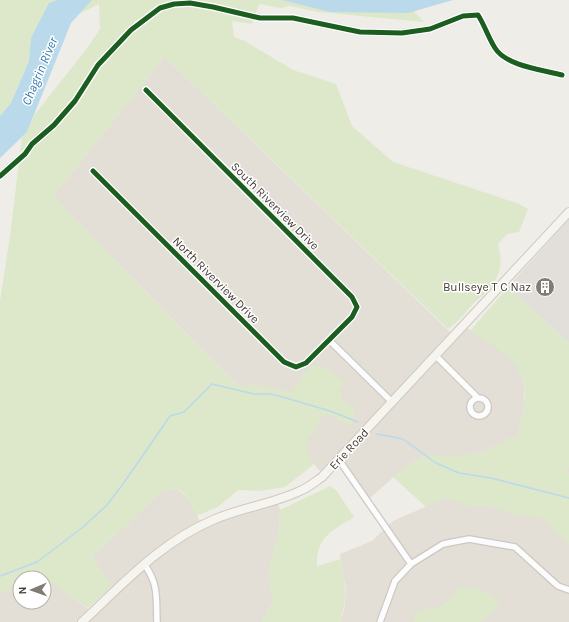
<svg xmlns="http://www.w3.org/2000/svg" width="569" height="622" font-family="Karla,sans-serif">
  <style>
    .residential { fill: #e3ded6 }
    .industrial { fill: #e2ded9 }
    .green { fill: #dce8c9 }
    .water { fill: #bad9eb }
    .lines { fill: none; stroke-linecap: round; stroke-linejoin: round }
    .stream { stroke: #bad9eb; stroke-width: 1.5 }
    .street-casing { stroke: #cbc9c4; stroke-width: 8 }
    .secondary-casing { stroke: #cecabf; stroke-width: 10 }
    .street { stroke: #fdfcfc; stroke-width: 5.5 }
    .secondary { stroke: #f6f4ee; stroke-width: 8 }
    .cycleway-casing { stroke: #fff; stroke-width: 8 }
    .cycleway { stroke: #1b5e20; stroke-width: 5 }
    .labels { text-anchor: middle; stroke-width: 3; stroke-linejoin: round; paint-order: stroke }
    .street-label { font-size: 12px; fill: #443e35; stroke: #fff }
    .poi-label { font-size: 12px; fill: #443e35; stroke: #fff; text-anchor: end }
    .water-label { font-size: 13px; font-style: italic; fill: #347aaa; stroke: #fff }
  </style>
  <rect width="100%" height="100%" fill="#efede8"/>
  <!-- residential -->
  <path class="residential" d="M165 57 454 336 321 472 53 196Z
    M464 326 503 351 518 367 524 384V408L518 435 482 452 470 455H426L406 466 370 498 342 461Z
    M569 467V622H340L344 611 346 590 340 554 372 541 393 521 457 493Z
    M176 488 189 499 200 522 114 590 92 557 161 492Z
    M278 504 280 510 279 529 268 572 273 601 262 622H158L157 586 146 564 166 549 199 530 218 521Z
    M144 567 154 586V622H86Z
    M47 579 91 611 78 622H0V593L20 587V602H44V580Z"/>
  <!-- industrial -->
  <path class="industrial" d="M569 219V343L508 287Z"/>
  <!-- green -->
  <path class="green" d="M0 0H404L424 22 318 12 290 6 281 8 259 4 252 24 232 21 234 37 245 41 293 70 336 84 352 126 393 162 519 204 528 209 519 232 507 234 498 244C503 264 501 277 486 292 482 297 476 300 472 305 463 315 459 321 448 329L165 57 53 196 236 385 245 387 252 384 292 392C312 358 316 358 346 383L340 391 344 402 355 410 352 425 339 421 327 414 321 417 315 433 308 437 307 448 313 465 285 487 260 491 238 490 218 507 196 516C193 504 188 495 176 488L161 492 92 557 112 587 88 608 47 580H44V578H20V587L0 593V301L10 236 22 137 27 132 35 114 88 47 100 29 99 4 31 38 29 61 11 103 0 116Z
    M508 287 569 343V467L565 468 569 473V545L552 528 547 520 516 515 488 506H468L446 498 426 507 393 477 406 466 426 455H470L482 452 518 435C534 373 522 363 470 331Z
    M330 486 336 490 354 517C332 531 316 537 317 566L341 559C345 583 348 598 340 622H262L273 601 268 572 279 529 280 510Z
    M459 586 481 589 500 600 492 614 480 622H413L417 611 441 606 447 602Z"/>
  <!-- water -->
  <path class="water" d="M58 0H92L71 23 27 132 0 158V116L11 103 29 61 31 38 49 3Z
    M282 0H453L408 13 330 12Z"/>
  <g class="lines">
    <!-- stream -->
    <path class="stream" d="M377 434 403 439 436 463 459 473 491 478 569 498
      M0 576 37 562 83 527 107 505 123 484 170 416 184 412 212 384 254 394H271L286 398 330 411 358 422"/>
    <defs>
      <path id="street" d="M93 171 284 362 296 367 306 363 352 317 357 307 352 297 146 90
        M0 176 25 154 32 144 54 125 75 101 98 65 131 30 160 8 174 4 190 3 213 7 260 18H293L360 32 402 33 430 29 463 16 478 15C485 26 488 37 495 48 506 66 543 70 562 75
        M329 340 392 402
        M436 356 478 398
        M470 407a9 9 0 1 1 18 0a9 9 0 1 1-18 0Z
        M339 460 411 564
        M144 564C159 584 156 598 157 622
        M380 622 395 581 411 564 443 544 469 539 515 547 558 586 569 590"/>
      <path id="secondary" d="M82 622C123 584 161 542 213 520 242 507 274 504 302 490 309 487 316 481 322 477L569 212"/>
    </defs>
    <!-- street casing -->
    <use href="#street" class="street-casing"/>
    <!-- secondary casing -->
    <use href="#secondary" class="secondary-casing"/>
    <!-- street -->
    <use href="#street" class="street"/>
    <!-- secondary -->
    <use href="#secondary" class="secondary"/>
    <defs>
      <path id="cycleway" d="M93 171 284 362 296 367 306 363 352 317 357 307 352 297 146 90
        M0 176 25 154 32 144 54 125 75 101 98 65 131 30 160 8 174 4 190 3 213 7 260 18H293L360 32 402 33 430 29 463 16 478 15C485 26 488 37 495 48 506 66 543 70 562 75"/>
    </defs>
    <!-- cycleway casing -->
    <use href="#cycleway" class="cycleway-casing"/>
    <!-- cycleway -->
    <use href="#cycleway" class="cycleway"/>
  </g>
  <!-- icons -->
  <defs>
    <symbol id="building-disc" viewBox="-11 -11 22 22"><circle r="9.5" fill="#807b74" stroke="#fff"/><path d="M-4-6H4V6H1V3H-1V6H-4ZM-2.5-4.3h1.7v1.8h-1.7ZM.8-4.3h1.7v1.8H.8ZM-2.5-1h1.7V.8h-1.7ZM.8-1h1.7V.8H.8Z" fill="#fff"/></symbol>
  </defs>
  <g fill-rule="evenodd">
    <use href="#building-disc" x="534" y="276" width="22" height="22"/>
  </g>
  <g class="labels">
    <!-- street labels -->
    <g class="street-label">
      <text transform="translate(275 206) rotate(45)" y="4">South Riverview Drive</text>
      <text transform="translate(216 280) rotate(45)" y="4">North Riverview Drive</text>
      <text transform="translate(349 449) rotate(-47)" y="4">Erie Road</text>
    </g>
    <!-- poi labels -->
    <g class="poi-label">
      <text x="531" y="291">Bullseye T C Naz</text>
    </g>
    <!-- water labels -->
    <g class="water-label">
      <text transform="translate(39 71) rotate(-67)" y="5">Chagrin River</text>
    </g>
  </g>
  <!-- north arrow -->
  <g transform="translate(32 590) rotate(268)"><circle r="19" fill="#ffffff" stroke="#b4b2ae"/>
  <path d="M0-3L7 15L0 10L-7 15Z" fill="#807b74"/>
  <text y="-6" font-size="11" font-weight="bold" text-anchor="middle" fill="#443e35">N</text>
  </g>
</svg>
